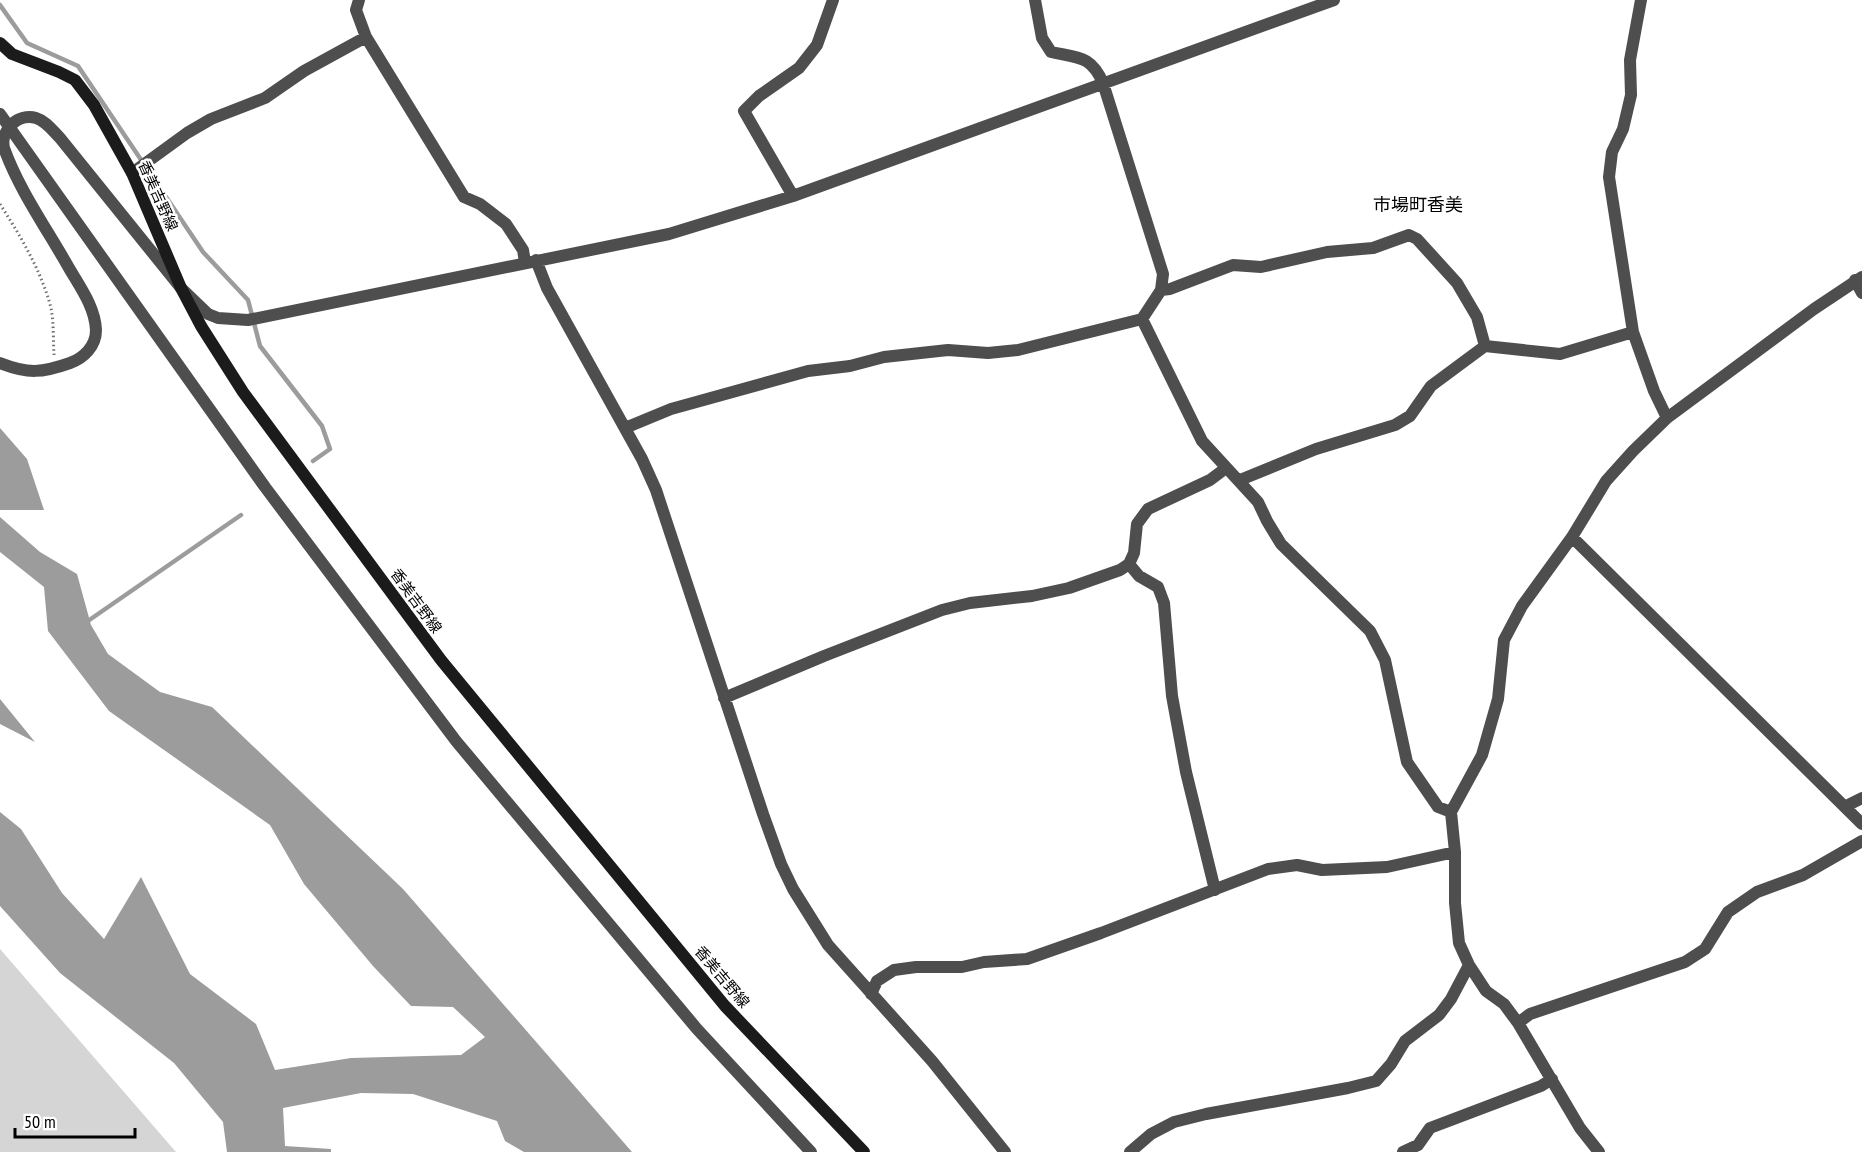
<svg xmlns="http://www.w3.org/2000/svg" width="1862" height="1152" font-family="'PT Sans Narrow','Noto Sans JP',sans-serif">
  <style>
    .green { fill: #d5d5d5 }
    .water { fill: #9c9c9c }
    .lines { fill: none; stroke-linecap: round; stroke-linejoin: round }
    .stream { stroke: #9c9c9c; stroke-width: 4.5 }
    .path { stroke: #707070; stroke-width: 3; stroke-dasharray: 1.5 3; stroke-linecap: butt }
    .street { stroke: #4e4e4e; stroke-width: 12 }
    .secondary { stroke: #1b1b1b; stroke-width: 12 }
    .labels { text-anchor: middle; stroke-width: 5; stroke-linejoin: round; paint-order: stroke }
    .street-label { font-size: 15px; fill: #000; stroke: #fff }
    .quarter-label { font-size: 18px; fill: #000; stroke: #fff }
  </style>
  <rect width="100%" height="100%" fill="#fff"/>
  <!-- green -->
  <path class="green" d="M0 949 176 1152H0Z"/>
  <!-- water -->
  <path class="water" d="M0 428 27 459 44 510H0Z
    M0 517 40 552 77 574 91 625 108 654 160 692 212 707 403 889 632 1152H524L505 1141 497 1121 413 1094 361 1093 283 1108 285 1146 331 1149V1152H227L223 1122 174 1063 60 973 0 906V812L21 829 62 893 104 939 141 877 190 974 256 1024 275 1070 351 1058 461 1055 485 1037 453 1007 411 1006 373 966 304 884 270 825 109 711 48 631 44 587 0 552Z
    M0 699 35 742 0 724Z"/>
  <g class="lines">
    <!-- stream -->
    <path class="stream" d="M0 5 27 43 78 66 203 252 248 300 260 346 322 426 330 449 313 461
      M85 623 241 515"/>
    <!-- path -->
    <path class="path" d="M0 204C21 237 41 270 51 308 54 323 53 340 54 355"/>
    <!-- street -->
    <path class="street" d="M359 0 356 10 366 37 464 197 480 204 506 224 523 250 525 262
      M1035 0 1042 38 1051 52C1078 58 1091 55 1103 83L1163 274 1161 290 1142 319 1202 441 1258 502 1267 521 1281 544 1370 631 1385 660 1407 762 1438 807 1451 812
      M1641 0 1630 60 1631 95 1623 129 1612 152 1609 177 1633 332 1654 391 1667 418
      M0 114 265 487 456 741 697 1029 811 1152
      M132 173 187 133 211 119 265 98 304 71 366 37
      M793 196 744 111 759 96 799 68 817 45 833 0
      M536 260 547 288 642 459 656 490 763 814 781 864 793 889 828 945 932 1061 1005 1152
      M1855 280 1862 293
      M1161 290 1170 289 1233 265 1261 267 1327 252 1373 248 1409 235 1417 239 1457 283 1477 317 1485 346
      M0 363C28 374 42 373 70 363 84 358 96 346 96 330 95 307 80 287 69 268 47 229 19 190 4 148 0 129 19 113 36 118 46 121 53 131 60 138L181 288 208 314 218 318 248 320 669 234 793 196 1334 0
      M625 428 671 409 808 371 850 366 884 357 948 350 988 353 1018 350 1142 319
      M1240 480 1316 449 1395 425 1410 416 1431 386 1485 346 1560 354 1633 332
      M1572 537 1862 824
      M1129 564 1139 576 1158 587 1164 603 1172 696 1186 772 1215 890
      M724 698 824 656 942 610 970 603 1032 596 1069 588 1120 570 1129 564 1134 553 1137 524 1148 509 1210 480 1226 468
      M1846 806 1862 798
      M871 994 877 981 894 970 916 967H962L984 962 1027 959 1101 933 1268 869 1297 865 1322 870 1387 867 1455 852
      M1518 1023 1530 1014 1685 962 1705 949 1728 912 1757 892 1803 875 1862 841
      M1130 1152 1151 1134 1174 1122 1206 1114 1348 1088 1376 1081 1391 1064 1405 1041 1439 1015 1451 999 1469 965
      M1403 1152 1418 1145 1430 1128 1541 1086 1552 1079
      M1599 1152 1580 1128 1518 1023 1504 1004 1486 991 1469 965 1459 943 1455 903V852L1451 812 1482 755 1498 699 1504 640 1522 606 1572 537 1606 481 1633 451 1667 418 1814 309 1862 277"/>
    <!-- secondary -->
    <path class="secondary" d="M0 43 12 54 59 72 75 80 94 105 132 173 181 288 201 326 243 392 441 660 725 1006 864 1152"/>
  </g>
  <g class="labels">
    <!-- street labels -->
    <g class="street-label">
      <text transform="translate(158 196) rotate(66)" y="5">香美吉野線</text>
      <text transform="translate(416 601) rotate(54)" y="5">香美吉野線</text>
      <text transform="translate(722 977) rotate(50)" y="5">香美吉野線</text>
    </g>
    <!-- quarter labels -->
    <g class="quarter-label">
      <text x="1418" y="211">市場町香美</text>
    </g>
  </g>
  <!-- scale -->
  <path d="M15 1128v9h120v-9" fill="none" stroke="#000000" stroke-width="3"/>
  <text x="24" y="1128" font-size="18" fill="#000000" stroke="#ffffff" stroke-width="4.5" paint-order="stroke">50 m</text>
</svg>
